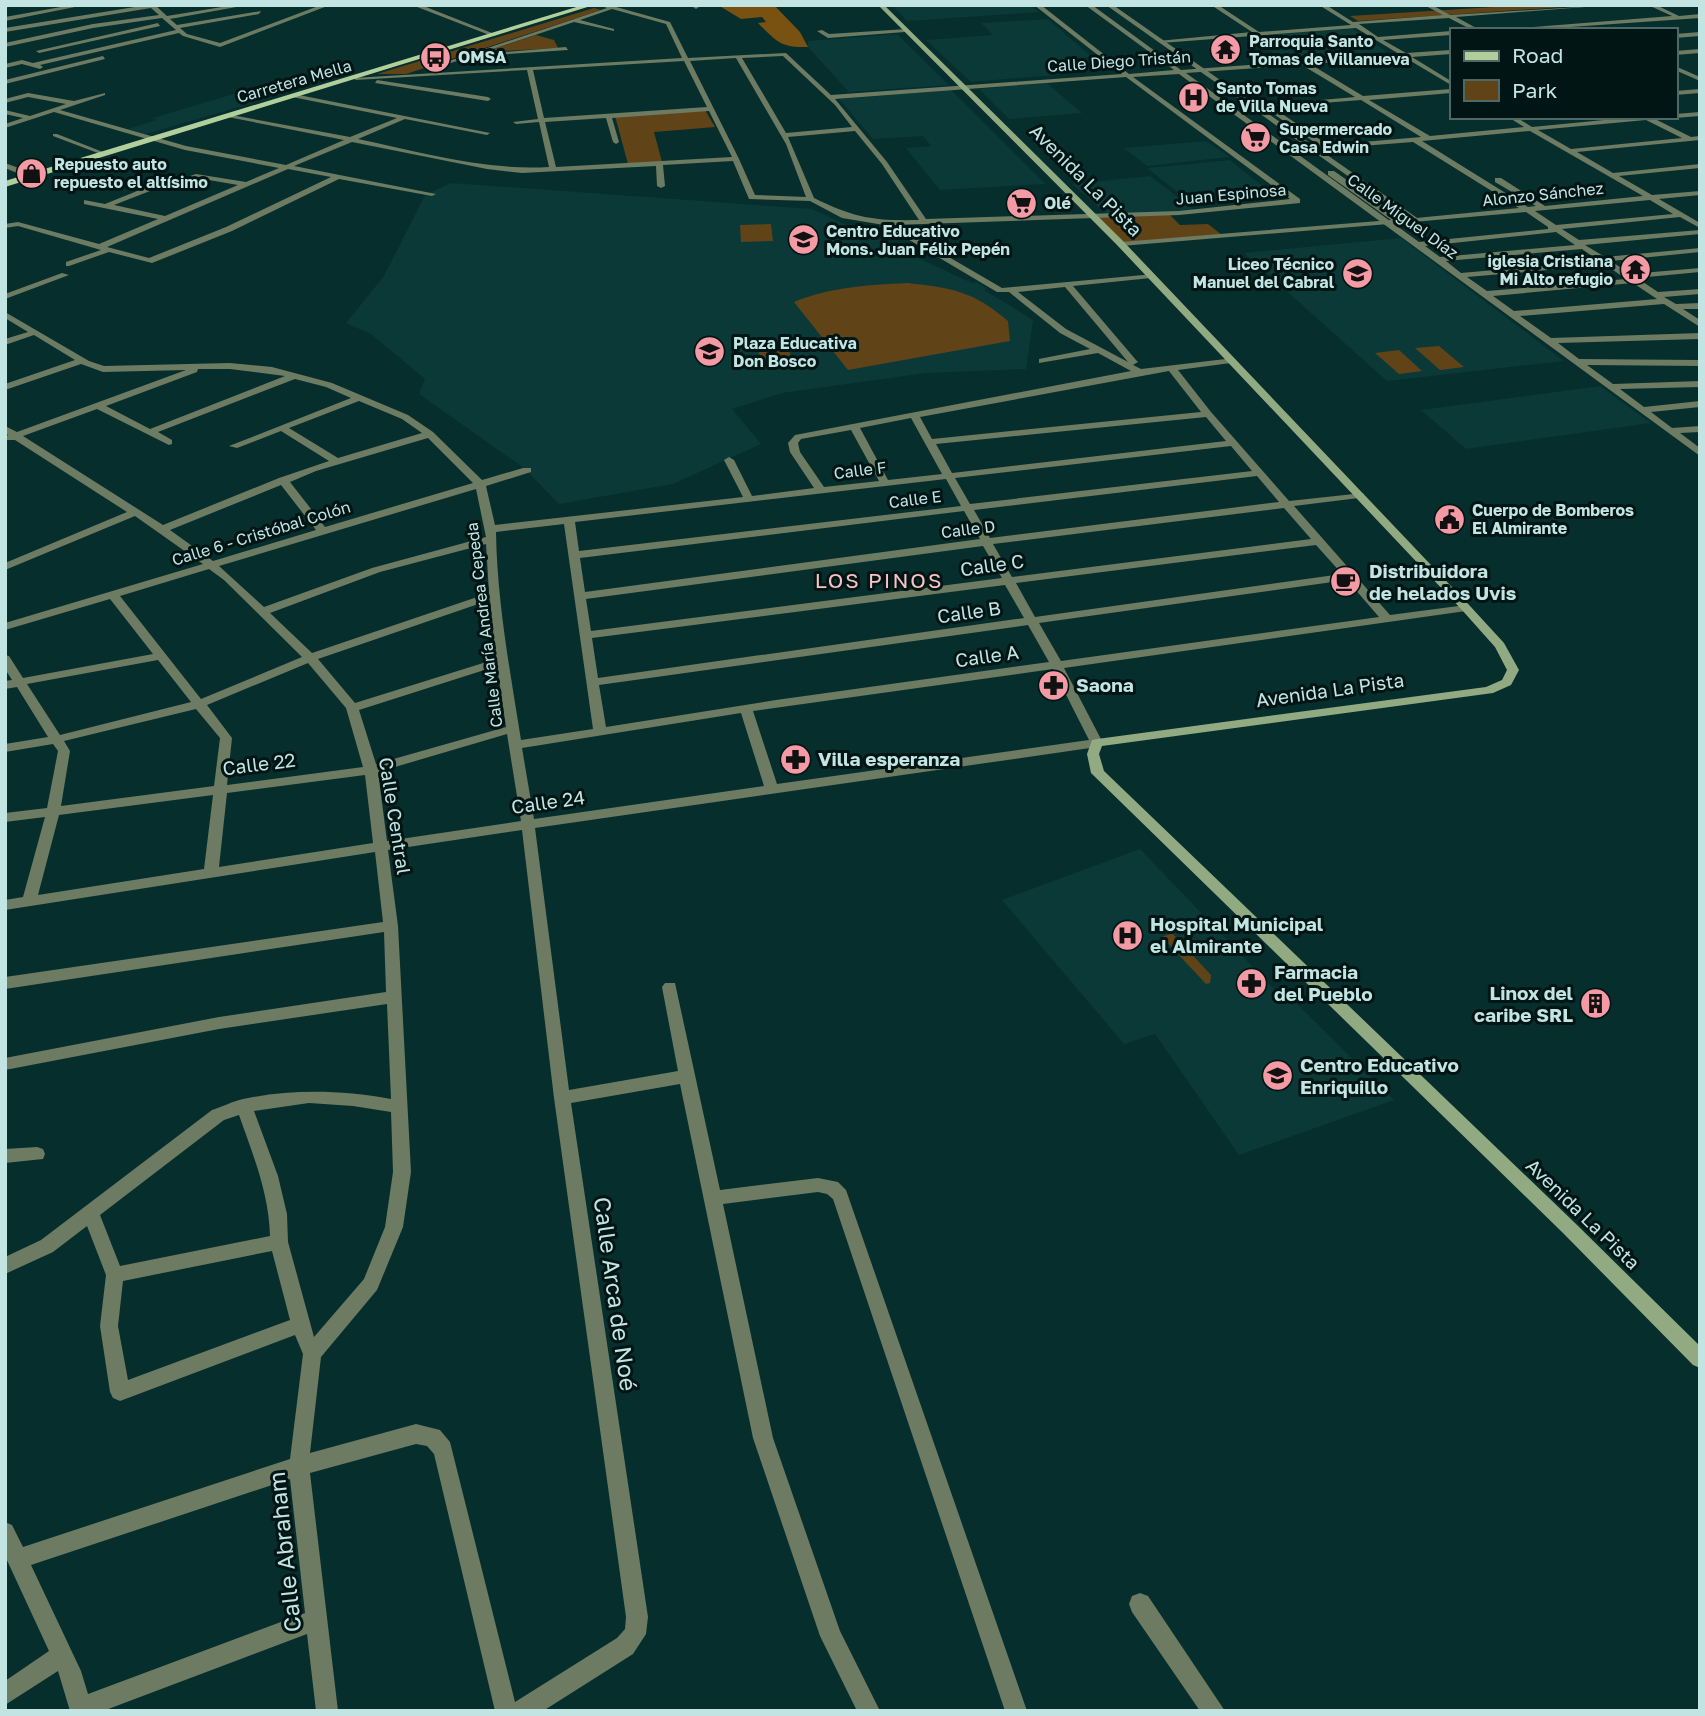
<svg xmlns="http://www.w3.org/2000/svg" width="1705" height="1716" font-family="'Golos Text',sans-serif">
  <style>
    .built { fill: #0a3938 }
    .green { fill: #614318 }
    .forest { fill: #795111 }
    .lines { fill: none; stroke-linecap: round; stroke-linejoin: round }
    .minor { fill: #6c7b62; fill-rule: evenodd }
    .tertiary { fill: #6c7b62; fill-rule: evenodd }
    .secondary { fill: #92aa82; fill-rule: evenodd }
    .primary { fill: #b0cf9b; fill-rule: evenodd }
    .labels { text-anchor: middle; stroke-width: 6; stroke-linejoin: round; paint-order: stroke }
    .far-poi-label { font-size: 16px; font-weight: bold; fill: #c2e4e2; stroke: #001514; text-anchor: start }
    .far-street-label { font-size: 16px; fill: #c2e4e2; stroke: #001514 }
    .street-label { font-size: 19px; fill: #c2e4e2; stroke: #001514 }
    .poi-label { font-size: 19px; font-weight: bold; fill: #c2e4e2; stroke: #001514; text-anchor: start }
    .neighbourhood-label { font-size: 21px; letter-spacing: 2px; fill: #f8c4c8; stroke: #001514 }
    .near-street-label { font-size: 23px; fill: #c2e4e2; stroke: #001514 }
  </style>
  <rect width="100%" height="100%" fill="#062e2d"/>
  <!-- built -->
  <path class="built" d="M892 5H1030L1039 12 907 21Z
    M1048 19 1092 57 1053 60 1068 74 971 82 926 40 993 35 981 23Z
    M1353 29 1387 52 1282 60 1249 35Z
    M897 34 949 85 849 92 808 47V41Z
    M1047 83 1082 113 1009 119 979 89Z
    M247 90 270 98 146 134 128 129 157 120 153 118Z
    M951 90 1045 184 940 190 906 148 931 146 923 136 873 139 839 99Z
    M1206 141 1230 157 1147 166 1124 148Z
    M1230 160 1266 189 1180 194 1147 168Z
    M1150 176 1196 211 1109 216 1072 184Z
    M451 183 812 209 972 283 977 282 987 289 984 290 1033 320 1026 369 926 373 782 393 732 409 761 444 673 484 559 504 524 468 419 394 425 379 371 334 346 323 384 276 425 195Z
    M1401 238 1564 361 1387 381 1244 253Z
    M1600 386 1651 423 1466 449 1421 410Z
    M1140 849 1280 995 1286 993 1394 1100 1239 1155 1155 1034 1124 1044 1002 900Z"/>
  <!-- green -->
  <path class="green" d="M1528 5H1593L1358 21 1350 16Z
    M594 8 601 10 406 74H377Z
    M536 35 554 40 558 48 484 52Z
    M705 110 715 127 654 132 662 162 628 164 615 116Z
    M1168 213 1180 225 1208 224 1222 235 1121 244 1094 217Z
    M771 224 773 241 741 242 740 225Z
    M907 283C952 288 973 291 1008 321L1010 341 848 370 794 302C831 287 867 285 907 283Z
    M787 343 794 367 763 369 757 345Z
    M1439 346 1464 367 1440 370 1415 348Z
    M1399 350 1422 371 1399 374 1375 353Z
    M1172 933 1211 975 1210 983 1206 984 1162 937Z"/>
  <!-- forest -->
  <path class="forest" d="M718 5H774L800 32 808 47C781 48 777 42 758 23L766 22 762 17 741 19Z"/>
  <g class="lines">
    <!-- minor -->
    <path class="minor" d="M5 5H15L5 8Z
      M72 5H85L5 21V17Z
      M147 5H155L167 16 234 5 242 6 170 19 177 25 261 11 259 14 180 28 187 34 220 43 321 5H330L220 47 183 36 179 33 40 65 43 67 40 69 22 64 5 68V64L22 60 33 63 176 30 162 18 93 28 5 47V43L93 24 159 15 151 8 5 32V28Z
      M412 5H421L497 35 492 36Z
      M599 5H609L670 22 688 58 786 53 831 95 1122 74 1034 5H1041L1129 74 1174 70 1085 5H1092L1181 70 1399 54 1356 28 1161 43 1158 41 1252 32 1211 5H1218L1259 32 1351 25 1319 5H1326L1353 22 1443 15 1424 5H1432L1450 15 1611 5 1456 17 1480 30H1472L1449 18 1359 24 1378 37 1451 31V35L1383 40 1406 53 1451 50V54L1412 57 1451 81V85L1404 57 1310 64 1363 96 1451 89V93L1369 100 1430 136 1524 127 1508 117H1516L1532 127 1635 117H1662L1655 119 1691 137 1700 136V140L1577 152 1613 173 1700 164V168L1619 176 1652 195 1700 191V195L1659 199 1700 223V228L1680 217 1562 229 1579 240 1700 230V234L1585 245 1605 257 1700 248V252L1611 261 1630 274 1700 268V272L1637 278 1658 292 1700 289V294L1664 297 1676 304 1700 303V309H1683L1700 320V327L1664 304 1520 316 1551 338 1700 333V339L1558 343 1579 359 1700 360V366L1587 365 1613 384 1700 381V387L1620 389 1644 407 1700 401V407L1651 412 1672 428 1700 426V432L1680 433 1700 448V456L1179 74 1133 77 1300 199V203L1179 215 894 225 1002 288 1154 274 1155 276 1151 278 1073 286 1136 360 1138 362 1133 365 1141 369 1234 358 1235 360 1231 363 1178 370 1211 412 1289 501 1363 493 1364 495 1359 498 1294 506 1390 615 1466 605 1472 608 1466 611 1064 668 1103 743 1097 747 535 828 569 1090 678 1071 662 987 665 983H675L720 1190 818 1178 838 1182 846 1190 1027 1711H1005L833 1199 827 1194 818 1192 723 1204 773 1438 840 1631 880 1711H857L820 1636 753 1438 680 1084 571 1103 648 1617 646 1634 633 1654 543 1711H495L434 1454 427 1446 416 1444 310 1473 338 1711H316L307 1634 103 1711H70L58 1671 5 1705V1681L49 1651 5 1556V1522L12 1525 23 1547 290 1459 303 1354 295 1335 120 1401 113 1398 110 1392 100 1326 106 1275 87 1226 53 1252 5 1274V1257L41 1240 212 1110C222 1107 233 1101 243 1099 292 1089 340 1090 391 1099L387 1004 219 1029 5 1070V1058L219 1017 386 992 384 932 5 989V977L383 922 375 852 5 910V900L23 897 45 817 5 822V813L47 808 58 751 53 744 5 752V744L48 737 17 687 5 689V681L12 680 5 669V655L9 656 23 678 153 654 110 599 5 630V623L203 564 135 516 5 570V563L127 512 15 440H7L5 438 8 435 5 433V426L17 432 186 370 103 372 81 364 5 390V384L75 360 34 335 5 345V339L28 332 5 318V312L89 361 104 366 230 363 272 367 332 383 408 415 433 432 482 480 523 468H531V472L486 486 495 525 743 497 724 460 729 457 734 460 752 496 814 488 790 452 788 443 795 435 1131 371 1098 353 1039 363V359L1090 349 1060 333 1009 292H997L884 225 842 218 810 201 749 199 733 161 663 165 665 186 661 188 657 186 656 166 522 173 487 169 352 142 294 166 436 194 432 196 339 179 232 231 152 263 109 252 69 266H66V262L101 250 18 226 5 228V224L18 222 99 244 158 219 84 204V200L105 204 147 187 151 189 150 191 114 205 165 216 238 185 197 178 167 189 164 185 196 174 246 182 279 168 185 150 54 112 5 128V124L23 118 5 114V110L30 116 66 104 28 97 5 103V99L28 93 74 101 105 93V95L60 110 186 146 286 165 344 140 228 117 226 114 350 137 397 118 292 97 294 94 490 133 487 135 405 119 358 139C420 152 485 171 549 167L539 122 516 124 513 122 538 119 527 70 356 80 353 78 682 58 666 24 612 9 580 20 614 29V31L574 22 430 70 425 69 607 8ZM783 56 835 105 852 127 786 133 742 58ZM736 58 786 144 806 197 755 195 739 159 690 61ZM684 61 707 107 544 118 533 70ZM1302 65 1355 97 1252 106 1254 109 1265 108 1320 146 1299 148 1297 151 1413 142 1519 208 1416 218H1413V222L1526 212 1548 227V229L1419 242 1186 73ZM1126 77 1290 199 1179 211 926 219 887 162 835 99ZM1361 100 1421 137 1328 145 1272 107ZM709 111 732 157 556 167 545 122 606 118 613 142 616 144 619 142 612 118ZM1646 120 1682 138 1571 149 1538 130ZM855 131 882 164 919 220C873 221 855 218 814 198L788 137ZM1530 131 1643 196 1545 206 1501 178H1495V182L1536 206 1528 207 1422 141ZM288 169 331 177 226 227 149 258 107 247ZM1650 200 1673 214 1556 225 1535 211ZM1556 232 1575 245 1440 257 1425 246ZM1582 249 1599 261 1461 273 1446 261ZM1606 265 1626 279 1487 291 1467 277ZM1633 283 1657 299 1514 311 1493 296ZM1065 287 1128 362 1066 329 1018 292ZM230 369 285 376 150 429 106 406 197 372 198 369ZM1169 371 1201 412 932 439 920 417ZM295 379 326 387 351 398 229 446 237 448 281 431 329 461 279 478 163 525 23 436 97 409 169 445 172 444V440L158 432ZM359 401 402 419 422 433 338 458 289 428ZM1206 417 1226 441 952 473 936 444ZM911 418 942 474 888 480 860 428ZM851 430 879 481 824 487 800 452 798 443 801 439ZM428 438 473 483 325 527 290 482 316 471ZM1231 446 1252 471 970 504 955 478ZM1257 476 1279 502 990 538 974 510ZM946 479 961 506 579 551 575 522ZM281 485 316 530 213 561 170 530ZM476 489 486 537 372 568 264 607 219 566ZM1284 508 1311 539 1012 577 993 544ZM964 511 980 539 585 592 580 558ZM564 524 593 729 521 740C510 671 497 601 496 532ZM486 544 489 593 312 653 270 613 380 572ZM1316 545 1342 574 1035 617 1016 583ZM983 546 1002 578 591 631 586 599ZM209 569 224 580 302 657 201 699 120 596ZM1347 580 1379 617 1061 661 1039 623ZM1005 585 1024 618 598 678 592 638ZM490 600 496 659 355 703 318 659ZM1028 625 1049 662 776 700 606 727 599 685ZM158 660 191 702 60 735 27 684ZM308 663 346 708 363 767 227 785 232 738 207 705ZM497 666 506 727 376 764 359 710ZM1053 669 1089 740 777 784 753 711ZM196 709 220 738 214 786 61 806 70 751 64 741ZM741 713 764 786 534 819 522 748ZM507 734 521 821 387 841 378 772ZM365 775 373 843 219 867 227 793ZM213 795 204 869 38 895 59 815ZM522 830 554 1098 626 1617 625 1629 617 1638 515 1702 450 1442 440 1430 416 1424 310 1453 321 1357 377 1290 403 1227 411 1172 398 926 388 850ZM309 1103 353 1106 391 1112 393 1172 385 1227 364 1279 314 1337 288 1242 287 1214 278 1176 254 1111ZM239 1115C253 1155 269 1193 270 1236L120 1266 100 1215 224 1120ZM272 1251 290 1320 128 1380 118 1326 123 1281ZM290 1479 305 1613 88 1694 81 1671 31 1565Z
      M690 5H697L699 7 696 9Z
      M1108 5H1124L1110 8Z
      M1648 5H1656L1679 16 1700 14V18L1527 30H1496L1672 16Z
      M158 23 160 26 39 53 36 51Z
      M907 29 905 32 828 38 817 31 822 30 829 34Z
      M1700 32V36L1675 38V34Z
      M566 47 568 50 494 55 491 53Z
      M1700 49V53L1675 55V51Z
      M103 56 105 59 5 84V80Z
      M1675 66 1700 77V81L1675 70Z
      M377 80 488 97 491 99 488 101 375 83Z
      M1700 89V93L1675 95V91Z
      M1700 112V116L1675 118 1673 117H1675V114Z
      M53 134H57L108 154 103 155 53 136Z
      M5 163 35 174 36 176 29 178 5 168Z
      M62 273 69 275 5 299V294Z
      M37 1147 43 1149 45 1154 43 1159 5 1163V1149Z
      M1140 1593 1148 1596 1225 1711H1200L1132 1612 1129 1604 1132 1596Z"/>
    <!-- tertiary -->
    <path class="tertiary" d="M1106 5H1113L1420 220 1413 222Z
      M1328 171H1334L1405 221 1401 223 1121 246 1117 244 1121 242 1391 220 1328 175Z"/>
    <!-- secondary -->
    <path class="secondary" d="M878 5H884L1123 241 1470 606 1504 643 1519 670 1511 685 1493 693 1102 746 1099 754 1104 771 1575 1223 1700 1346V1368L1693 1365 1563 1233 1091 773 1087 754 1092 740 1097 739 1486 687 1502 680 1507 670 1495 647 1462 610 1117 245Z"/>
    <!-- primary -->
    <path class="primary" d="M583 5H594L5 187V181Z"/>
  </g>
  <!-- icons -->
  <defs>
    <symbol id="temple-disc" viewBox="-11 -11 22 22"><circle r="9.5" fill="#f49aa4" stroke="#001514"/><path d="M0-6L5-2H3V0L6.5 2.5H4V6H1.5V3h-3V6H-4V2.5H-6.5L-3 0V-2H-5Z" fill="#111"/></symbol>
    <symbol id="bus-disc" viewBox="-11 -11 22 22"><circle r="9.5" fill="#f49aa4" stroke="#001514"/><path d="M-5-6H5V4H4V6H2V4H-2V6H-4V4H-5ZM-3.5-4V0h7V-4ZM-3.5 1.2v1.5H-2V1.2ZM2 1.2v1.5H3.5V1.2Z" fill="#111"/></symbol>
    <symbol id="hospital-disc" viewBox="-11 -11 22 22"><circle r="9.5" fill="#f49aa4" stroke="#001514"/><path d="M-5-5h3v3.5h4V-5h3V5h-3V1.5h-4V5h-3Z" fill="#111"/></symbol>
    <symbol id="supermarket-disc" viewBox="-11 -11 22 22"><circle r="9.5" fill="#f49aa4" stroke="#001514"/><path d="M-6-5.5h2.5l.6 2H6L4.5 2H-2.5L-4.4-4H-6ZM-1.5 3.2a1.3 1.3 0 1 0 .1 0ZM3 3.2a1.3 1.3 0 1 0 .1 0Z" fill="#111"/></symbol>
    <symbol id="shop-disc" viewBox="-11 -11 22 22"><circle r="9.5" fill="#f49aa4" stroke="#001514"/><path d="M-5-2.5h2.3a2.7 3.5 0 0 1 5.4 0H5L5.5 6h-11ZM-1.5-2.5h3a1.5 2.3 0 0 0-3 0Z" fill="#111"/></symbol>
    <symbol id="school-disc" viewBox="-11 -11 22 22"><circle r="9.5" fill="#f49aa4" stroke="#001514"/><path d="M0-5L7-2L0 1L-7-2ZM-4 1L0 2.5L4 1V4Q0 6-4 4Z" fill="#111"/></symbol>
    <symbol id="civic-disc" viewBox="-11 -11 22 22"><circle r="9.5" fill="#f49aa4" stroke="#001514"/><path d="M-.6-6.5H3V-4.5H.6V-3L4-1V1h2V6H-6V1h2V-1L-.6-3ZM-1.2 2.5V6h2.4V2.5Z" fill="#111"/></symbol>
    <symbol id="cafe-disc" viewBox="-11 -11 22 22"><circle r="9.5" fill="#f49aa4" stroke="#001514"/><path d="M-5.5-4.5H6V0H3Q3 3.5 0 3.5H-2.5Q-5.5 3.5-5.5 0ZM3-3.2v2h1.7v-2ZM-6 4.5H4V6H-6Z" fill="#111"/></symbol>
    <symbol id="pharmacy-disc" viewBox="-11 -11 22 22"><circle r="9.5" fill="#f49aa4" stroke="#001514"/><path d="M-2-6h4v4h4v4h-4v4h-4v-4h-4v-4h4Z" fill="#111"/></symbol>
    <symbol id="building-disc" viewBox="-11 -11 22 22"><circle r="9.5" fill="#f49aa4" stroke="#001514"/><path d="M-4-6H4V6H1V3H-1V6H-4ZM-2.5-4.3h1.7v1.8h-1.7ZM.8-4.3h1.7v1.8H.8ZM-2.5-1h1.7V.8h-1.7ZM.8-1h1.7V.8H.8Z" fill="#111"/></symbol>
  </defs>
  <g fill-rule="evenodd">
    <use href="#temple-disc" x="1208" y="32" width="35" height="35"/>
    <use href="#bus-disc" x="418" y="40" width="35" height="35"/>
    <use href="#hospital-disc" x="1176" y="80" width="35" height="35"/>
    <use href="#supermarket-disc" x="1238" y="120" width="35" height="35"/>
    <use href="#shop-disc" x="14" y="156" width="35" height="35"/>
    <use href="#supermarket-disc" x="1004" y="186" width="35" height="35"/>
    <use href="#school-disc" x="786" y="222" width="35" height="35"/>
    <use href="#temple-disc" x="1618" y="252" width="35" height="35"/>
    <use href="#school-disc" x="1340" y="256" width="35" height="35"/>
    <use href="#school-disc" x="692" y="334" width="35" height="35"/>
    <use href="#civic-disc" x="1432" y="502" width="35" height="35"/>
    <use href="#cafe-disc" x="1328" y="564" width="35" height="35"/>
    <use href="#pharmacy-disc" x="1036" y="668" width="35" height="35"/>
    <use href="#pharmacy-disc" x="778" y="742" width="35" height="35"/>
    <use href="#hospital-disc" x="1110" y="918" width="35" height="35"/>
    <use href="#pharmacy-disc" x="1234" y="966" width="35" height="35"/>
    <use href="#building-disc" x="1578" y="986" width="35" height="35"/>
    <use href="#school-disc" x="1260" y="1058" width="35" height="35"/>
  </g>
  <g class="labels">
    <!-- far-poi labels -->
    <g class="far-poi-label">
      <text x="1249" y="47">Parroquia Santo<tspan x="1249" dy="18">Tomas de Villanueva</tspan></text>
      <text x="458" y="63">OMSA</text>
      <text x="1216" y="94">Santo Tomas<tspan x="1216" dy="18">de Villa Nueva</tspan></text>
      <text x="1279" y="135">Supermercado<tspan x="1279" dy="18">Casa Edwin</tspan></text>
      <text x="54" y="170">Repuesto auto<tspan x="54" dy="18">repuesto el altísimo</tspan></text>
      <text x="1044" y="209">Olé</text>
      <text x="826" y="237">Centro Educativo<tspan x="826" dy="18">Mons. Juan Félix Pepén</tspan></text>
      <text x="1613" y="267" text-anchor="end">iglesia Cristiana<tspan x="1613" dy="18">Mi Alto refugio</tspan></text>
      <text x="1334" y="270" text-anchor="end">Liceo Técnico<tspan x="1334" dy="18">Manuel del Cabral</tspan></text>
      <text x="733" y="349">Plaza Educativa<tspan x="733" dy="18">Don Bosco</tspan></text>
      <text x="1472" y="516">Cuerpo de Bomberos<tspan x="1472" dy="18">El Almirante</tspan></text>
    </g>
    <!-- far-street labels -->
    <g class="far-street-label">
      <text transform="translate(1119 61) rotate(-4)" y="6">Calle Diego Tristán</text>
      <text transform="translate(294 81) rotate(-16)" y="6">Carretera Mella</text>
      <text transform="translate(1231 194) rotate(-5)" y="6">Juan Espinosa</text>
      <text transform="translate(1543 194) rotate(-6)" y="6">Alonzo Sánchez</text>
      <text transform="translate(1403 216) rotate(36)" y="6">Calle Miguel Díaz</text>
      <text transform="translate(860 470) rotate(-7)" y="6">Calle F</text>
      <text transform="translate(915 499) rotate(-7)" y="6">Calle E</text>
      <text transform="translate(968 529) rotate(-7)" y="6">Calle D</text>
      <text transform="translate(261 533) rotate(-17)" y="6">Calle 6 - Cristóbal Colón</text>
      <text transform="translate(484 625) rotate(-97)" y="6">Calle María Andrea Cepeda</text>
    </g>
    <!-- street labels -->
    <g class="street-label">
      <text transform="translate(1086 180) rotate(45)" y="7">Avenida La Pista</text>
      <text transform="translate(992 565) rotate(-8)" y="7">Calle C</text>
      <text transform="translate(969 612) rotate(-8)" y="7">Calle B</text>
      <text transform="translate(987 656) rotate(-8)" y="7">Calle A</text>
      <text transform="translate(1330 690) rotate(-8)" y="7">Avenida La Pista</text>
      <text transform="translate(259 764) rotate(-7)" y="7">Calle 22</text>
      <text transform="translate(548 802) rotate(-8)" y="7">Calle 24</text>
      <text transform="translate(395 816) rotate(81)" y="7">Calle Central</text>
      <text transform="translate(1583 1214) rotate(44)" y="7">Avenida La Pista</text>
    </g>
    <!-- poi labels -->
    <g class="poi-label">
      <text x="1369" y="578">Distribuidora<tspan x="1369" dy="22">de helados Uvis</tspan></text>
      <text x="1076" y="692">Saona</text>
      <text x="818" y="766">Villa esperanza</text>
      <text x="1150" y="931">Hospital Municipal<tspan x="1150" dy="22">el Almirante</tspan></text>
      <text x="1274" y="979">Farmacia<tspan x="1274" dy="22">del Pueblo</tspan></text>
      <text x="1573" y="1000" text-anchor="end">Linox del<tspan x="1573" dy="22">caribe SRL</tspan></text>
      <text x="1300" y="1072">Centro Educativo<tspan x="1300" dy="22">Enriquillo</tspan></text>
    </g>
    <!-- neighbourhood labels -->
    <g class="neighbourhood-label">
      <text x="879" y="588">LOS PINOS</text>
    </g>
    <!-- near-street labels -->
    <g class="near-street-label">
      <text transform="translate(615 1294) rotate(82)" y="8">Calle Arca de Noé</text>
      <text transform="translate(285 1552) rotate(-96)" y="8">Calle Abraham</text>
    </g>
  </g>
  <!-- border -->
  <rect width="1705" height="1716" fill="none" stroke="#c2e4e2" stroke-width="14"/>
  <!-- legend -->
  <rect x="1450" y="28" width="228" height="91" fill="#001514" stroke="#4e6866" stroke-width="2"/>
  <rect x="1464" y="51" width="35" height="10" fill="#b0cf9b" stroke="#4e6866" stroke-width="2"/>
  <text x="1512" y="63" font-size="21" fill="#c2e4e2">Road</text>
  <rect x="1464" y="80" width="35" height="21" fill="#614318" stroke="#4e6866" stroke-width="2"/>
  <text x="1512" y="98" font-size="21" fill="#c2e4e2">Park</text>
</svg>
